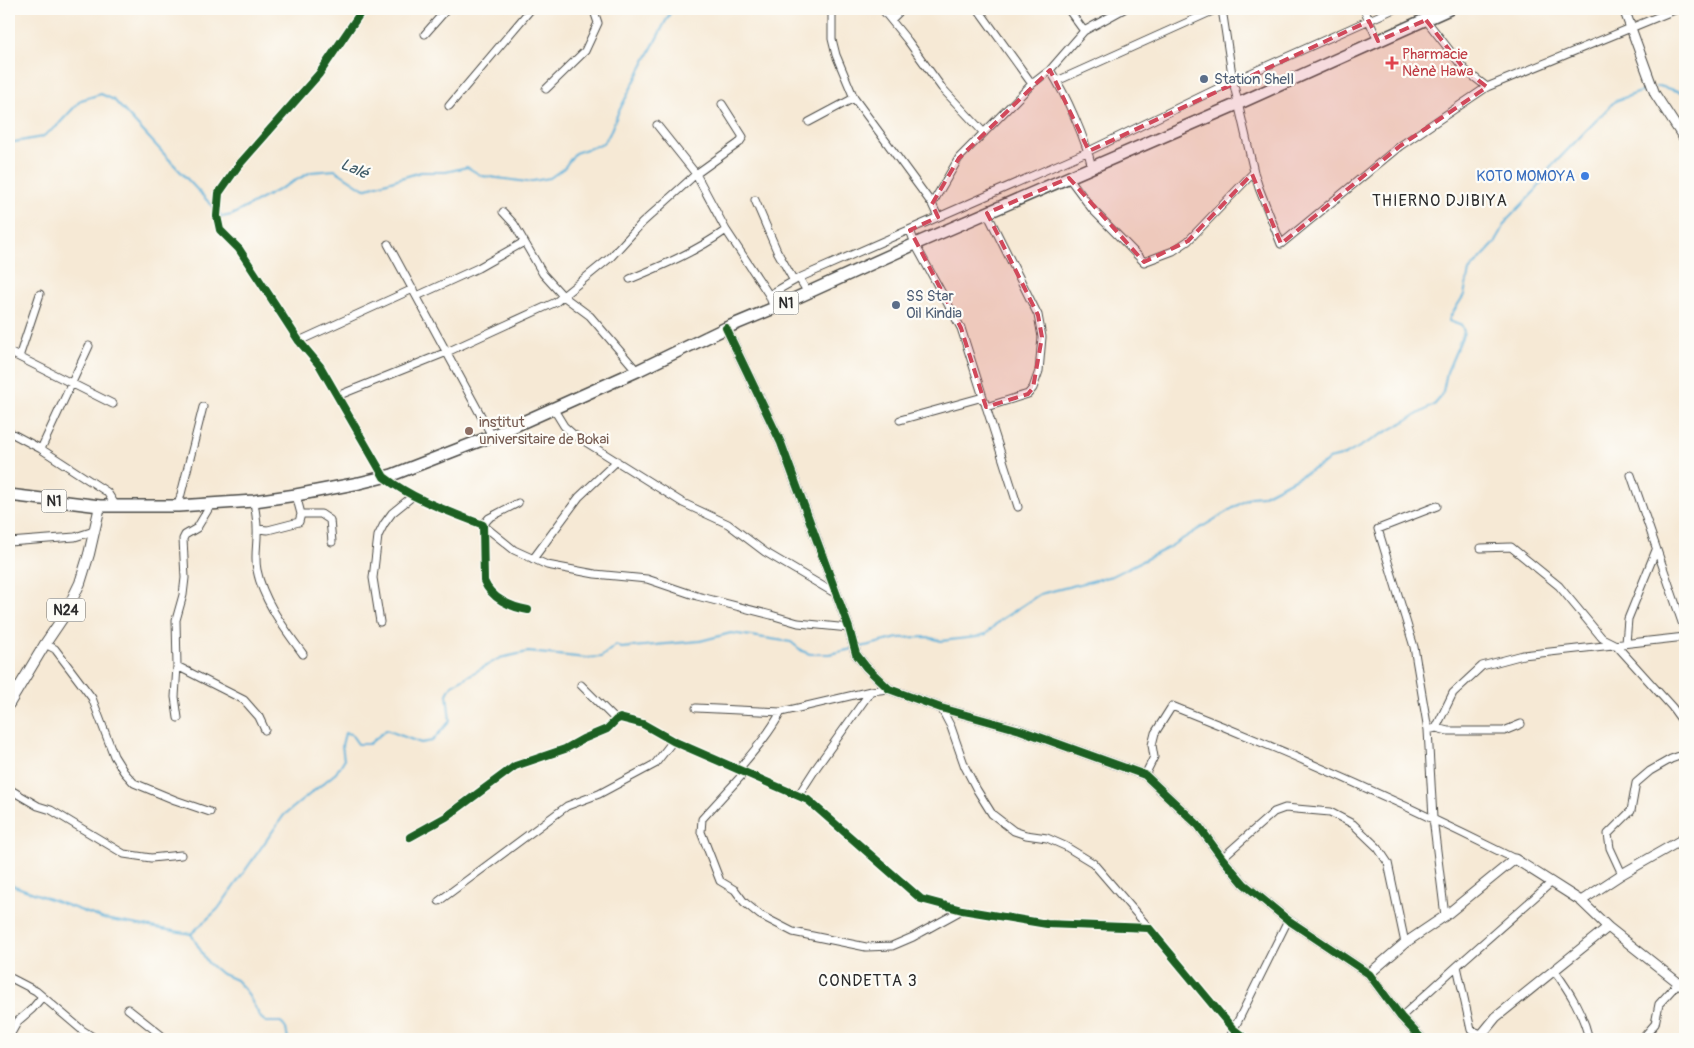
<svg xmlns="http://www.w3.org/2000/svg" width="1694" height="1048" font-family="Pangolin,sans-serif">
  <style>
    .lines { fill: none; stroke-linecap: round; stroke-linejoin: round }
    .stream { stroke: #5eb1da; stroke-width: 2 }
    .minor-casing { stroke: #494844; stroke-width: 9 }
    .tertiary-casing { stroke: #494844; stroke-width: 11 }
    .primary-casing { stroke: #494844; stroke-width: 12 }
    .trunk-casing { stroke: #494844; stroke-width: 14 }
    .minor { stroke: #fff; stroke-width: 7 }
    .tertiary { stroke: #fff; stroke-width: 9 }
    .primary { stroke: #fff; stroke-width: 10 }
    .trunk { stroke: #fff; stroke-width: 11 }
    .cycleway-casing { stroke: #fdfcf7; stroke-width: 11 }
    .cycleway { stroke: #1b5e20; stroke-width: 8 }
    .marked { fill: #d1495b; fill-opacity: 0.2; stroke: #d1495b; stroke-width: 4; stroke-dasharray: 10 6; stroke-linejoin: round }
    .health-dot { fill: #e0444e; stroke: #fdfcf7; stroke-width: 2 }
    .service-dot { fill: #5c6f8a; stroke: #fdfcf7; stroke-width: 2 }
    .shop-dot { fill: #3f7fe0; stroke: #fdfcf7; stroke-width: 2 }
    .education-dot { fill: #8d6e63; stroke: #fdfcf7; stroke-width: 2 }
    .labels { text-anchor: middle; stroke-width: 4.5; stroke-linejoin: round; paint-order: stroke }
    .shield { fill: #fdfcf7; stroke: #6a6a68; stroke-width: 1 }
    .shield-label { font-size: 14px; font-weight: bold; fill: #2b2b2b }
    .health-label { font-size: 15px; fill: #be3a42; stroke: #fdfcf7; text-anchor: start }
    .service-label { font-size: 15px; fill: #4e5e75; stroke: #fdfcf7; text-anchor: start }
    .shop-label { font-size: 15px; fill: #366cbe; stroke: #fdfcf7; text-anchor: end }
    .education-label { font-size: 15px; fill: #785e54; stroke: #fdfcf7; text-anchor: start }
    .water-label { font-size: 16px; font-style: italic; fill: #3d5a68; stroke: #fdfcf7 }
    .neighbourhood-label { font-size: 16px; letter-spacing: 1px; fill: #2b2b2b; stroke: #fdfcf7 }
  </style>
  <rect width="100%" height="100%" fill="#fdfcf7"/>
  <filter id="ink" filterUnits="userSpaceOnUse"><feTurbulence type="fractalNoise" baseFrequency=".02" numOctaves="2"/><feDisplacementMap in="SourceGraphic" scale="10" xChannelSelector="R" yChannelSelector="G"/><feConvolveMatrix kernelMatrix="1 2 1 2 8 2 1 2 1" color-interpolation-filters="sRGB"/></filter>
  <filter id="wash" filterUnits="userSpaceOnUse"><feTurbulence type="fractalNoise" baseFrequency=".0096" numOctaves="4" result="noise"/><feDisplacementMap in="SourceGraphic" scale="20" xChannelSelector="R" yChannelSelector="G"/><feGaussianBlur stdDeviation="1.12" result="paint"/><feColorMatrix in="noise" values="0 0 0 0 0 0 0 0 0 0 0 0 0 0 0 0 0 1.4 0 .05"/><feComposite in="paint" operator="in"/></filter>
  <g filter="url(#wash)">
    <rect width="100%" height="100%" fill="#f6e9d5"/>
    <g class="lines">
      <!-- stream -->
      <path class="stream" d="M1656 87 1659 86 1685 93
        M9 143 42 137 56 127 81 100 101 94 114 100 216 210
        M219 213 222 217 232 215 311 172 335 170 364 189 421 172H446L467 167 482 176 527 182 550 178 564 168 575 153 602 144 609 135 618 113 672 9
        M857 648 898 638 928 637 941 641 976 637 986 634 999 621 1040 594 1112 576 1166 549 1251 497 1262 496 1325 463 1329 459 1345 455 1434 405 1442 396 1447 372 1464 332 1462 326 1449 321 1450 317 1464 295 1469 271 1496 242 1507 220 1537 189 1549 169 1615 101 1649 89
        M9 884 104 919 191 934 208 963 220 973 236 980 246 991 261 1018 266 1022H281L286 1029 288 1039
        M191 934 218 909 284 815 336 773 344 760 342 745 345 733 351 734 358 744H369L386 730 421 743 432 741 450 721 447 694 452 685 500 658 528 652 587 658 601 657 616 645 621 648 700 641 731 633 791 642 802 651 810 654H829L852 649"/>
    </g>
  </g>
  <g filter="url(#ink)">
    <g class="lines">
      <defs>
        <path id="minor" d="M363 9 319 74 238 166 219 193 217 216 220 230 239 249 299 341 320 366 384 477C414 500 448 511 483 525L484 581C491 598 510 607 528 610
          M832 9V39L836 55 854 98 932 204
          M882 9 908 41 942 88 984 133
          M978 9 1032 84
          M1068 9 1084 31
          M1222 9 1233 81 1254 172 1259 188 1281 244 1400 146 1487 87 1677 9
          M1364 9 1378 41
          M891 20 902 9
          M1426 20 1465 70 1487 87
          M425 34 447 9
          M1050 70C1066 95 1086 139 1092 168
          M1057 81 1217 9
          M546 89 585 51 598 23 594 11 591 9
          M449 106 531 9
          M809 122 854 98
          M657 125 696 174 726 230 769 295 774 308
          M1069 178 1092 209 1144 262 1173 251 1188 241 1254 172
          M755 200 777 251 794 281
          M503 212 514 224 543 274 563 296 590 316 637 371
          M938 217 932 204 959 158 1032 84 1050 70 1084 31 1124 9
          M910 230 915 244 961 328 1018 507
          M388 244 492 436
          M799 278 808 293
          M630 279C664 265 697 251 726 230
          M769 295 799 278 1089 151 1233 81 1394 9
          M417 296 478 268 524 242
          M299 341 413 289
          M9 352 113 404
          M19 357 40 294
          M337 396 447 352 556 302 563 296 611 257 642 223 696 174 739 143 743 137 722 104
          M986 407 1028 394 1033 388 1039 371 1042 337 1038 315 987 213
          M553 408 564 426 573 434 683 503 728 524 765 552 831 591 836 593
          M900 420 983 397
          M9 432 41 449 107 492 116 506
          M41 449 89 346
          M1631 475 1685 631
          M254 501C255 510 257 519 257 528 258 542 254 556 257 570 263 601 285 629 303 654
          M518 503 489 518 483 525 514 550 547 565 595 574 647 579 697 596 771 615 798 623 849 628
          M178 506 203 407
          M1437 506 1378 529 1414 647 1428 730 1433 818 1445 916
          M301 514H321L330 520 332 542
          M257 529 268 530 299 522 301 514 296 495
          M9 542 75 537 94 531
          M1481 548 1511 547 1559 586 1602 638 1616 645 1672 707 1685 725
          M533 559 579 497 617 461
          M380 622 373 578 378 536 384 524 392 513 413 496
          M1626 643 1628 619 1656 550
          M45 644 55 649 92 698 114 756 124 772 134 783 175 800 210 812
          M177 666 244 700 259 717 265 730
          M581 685 616 720
          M696 708 781 712
          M941 708 951 727 965 767 977 790 992 814 1014 831 1026 835 1047 838 1065 846 1093 863 1149 928
          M178 718 175 697 177 666 176 620 183 595 185 578 183 539 185 535 197 528 212 503
          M1436 728 1448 731H1504L1521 724
          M1428 730 1436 728 1453 693 1482 666 1523 655 1685 637
          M738 770C754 751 769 734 781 712L871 691 889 689
          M744 773 702 819 701 832 720 881 735 890 744 902 760 915 793 932 866 947 892 946 913 937 962 910
          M1145 775 1154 757 1152 745 1155 733 1172 706C1289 752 1403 803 1515 859
          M9 789 38 806 51 810 124 854 151 858 181 855
          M798 796 816 768 871 691
          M410 837 446 817 515 766 565 749 583 739 607 729 616 720 620 718 643 724 673 741 808 800 921 899 962 910 1047 924 1149 928 1233 1029 1246 1039
          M1222 858 1274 812 1285 808 1330 812 1353 824 1378 848 1388 863 1405 943
          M1622 874 1610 848 1608 834 1631 811 1636 783 1650 771 1671 759 1685 754
          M439 901 567 806 599 794 655 764 673 741
          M1554 970C1570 992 1583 1013 1589 1039
          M9 977 36 991 82 1030 96 1039
          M128 1009 166 1039
          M1401 1017 1457 966
          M1481 1034 1471 1030 1457 966 1552 882
          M9 1037 18 1021 32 1009 42 997
          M1229 1039 1288 920
          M1642 1039 1655 1024 1659 1004 1679 982"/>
        <path id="tertiary" d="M1624 9 1655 94 1685 140
          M726 328 781 443 849 628 856 654 866 667 889 689 941 708 1020 730 1145 775 1198 825 1222 858 1244 884 1288 920 1369 974 1401 1017 1422 1039
          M1581 901 1622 874 1685 838
          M1369 974 1405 943 1445 916 1515 859 1581 901 1608 927 1685 988
          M1478 1039 1496 1017 1608 927"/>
        <path id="primary" d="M9 704 45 644 64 616 80 583 89 554 100 506"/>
        <path id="trunk" d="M9 495 100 506H178L254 501 296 495 359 483 392 475 492 436 637 371 726 328 774 308 915 244 1233 106 1449 9"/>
      </defs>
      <!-- minor casing -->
      <use href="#minor" class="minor-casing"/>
      <!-- tertiary casing -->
      <use href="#tertiary" class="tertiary-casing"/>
      <!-- primary casing -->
      <use href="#primary" class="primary-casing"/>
      <!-- trunk casing -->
      <use href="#trunk" class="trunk-casing"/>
      <!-- minor -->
      <use href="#minor" class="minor"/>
      <!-- tertiary -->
      <use href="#tertiary" class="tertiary"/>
      <!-- primary -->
      <use href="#primary" class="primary"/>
      <!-- trunk -->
      <use href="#trunk" class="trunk"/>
      <defs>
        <path id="cycleway" d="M363 9 319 74 238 166 219 193 217 216 220 230 239 249 299 341 320 366 384 477C414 500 448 511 483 525L484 581C491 598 510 607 528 610
          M726 328 781 443 849 628 856 654 866 667 889 689 941 708 1020 730 1145 775 1198 825 1222 858 1244 884 1288 920 1369 974 1401 1017 1422 1039
          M410 837 446 817 515 766 565 749 583 739 607 729 616 720 620 718 643 724 673 741 808 800 921 899 962 910 1047 924 1149 928 1233 1029 1246 1039"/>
      </defs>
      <!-- cycleway casing -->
      <use href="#cycleway" class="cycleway-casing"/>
      <!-- cycleway -->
      <use href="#cycleway" class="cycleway"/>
    </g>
  </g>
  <!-- marked area -->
  <path class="marked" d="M1426 20 1465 70 1487 87 1400 146 1281 244 1252 174 1188 241 1144 262 1069 178 987 213 1038 315 1042 337 1033 388 1028 394 986 407 961 328 910 230 938 217 932 204 959 158 1050 70 1089 151 1369 21 1378 41Z"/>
  <!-- markers -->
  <path class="health-dot" d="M1389.5 55.5h5v5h5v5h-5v5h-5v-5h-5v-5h5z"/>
  <g class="service-dot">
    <circle cx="1204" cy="79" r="5"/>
    <circle cx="896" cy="305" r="5"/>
  </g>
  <circle class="shop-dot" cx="1585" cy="176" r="5"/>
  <circle class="education-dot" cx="469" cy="431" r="5"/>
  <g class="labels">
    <!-- shield labels -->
    <g class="shield">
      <rect x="773.5" y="291.5" width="25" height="23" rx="4"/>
      <rect x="41.5" y="489.5" width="25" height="23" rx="4"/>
      <rect x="47" y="598.5" width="38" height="23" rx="4"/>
    </g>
    <g class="shield-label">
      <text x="786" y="308">N1</text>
      <text x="54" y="506">N1</text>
      <text x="66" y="615">N24</text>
    </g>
    <!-- health labels -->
    <g class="health-label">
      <text x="1402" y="59">Pharmacie<tspan x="1402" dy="17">Nènè Hawa</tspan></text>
    </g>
    <!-- service labels -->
    <g class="service-label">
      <text x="1214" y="84">Station Shell</text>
      <text x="906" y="301">SS Star<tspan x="906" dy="17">Oil Kindia</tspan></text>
    </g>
    <!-- shop labels -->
    <g class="shop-label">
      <text x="1575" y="181">KOTO MOMOYA</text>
    </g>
    <!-- education labels -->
    <g class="education-label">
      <text x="479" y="427">institut<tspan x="479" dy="17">universitaire de Bokai</tspan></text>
    </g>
    <!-- water labels -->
    <g class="water-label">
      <text transform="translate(355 168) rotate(24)" y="6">Lalé</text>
    </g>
    <!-- neighbourhood labels -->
    <g class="neighbourhood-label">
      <text x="1440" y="206">THIERNO DJIBIYA</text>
      <text x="868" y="986">СONDETTA 3</text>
    </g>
  </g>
  <!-- margin -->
  <rect width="1694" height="1048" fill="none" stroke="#fdfcf7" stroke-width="30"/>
</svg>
